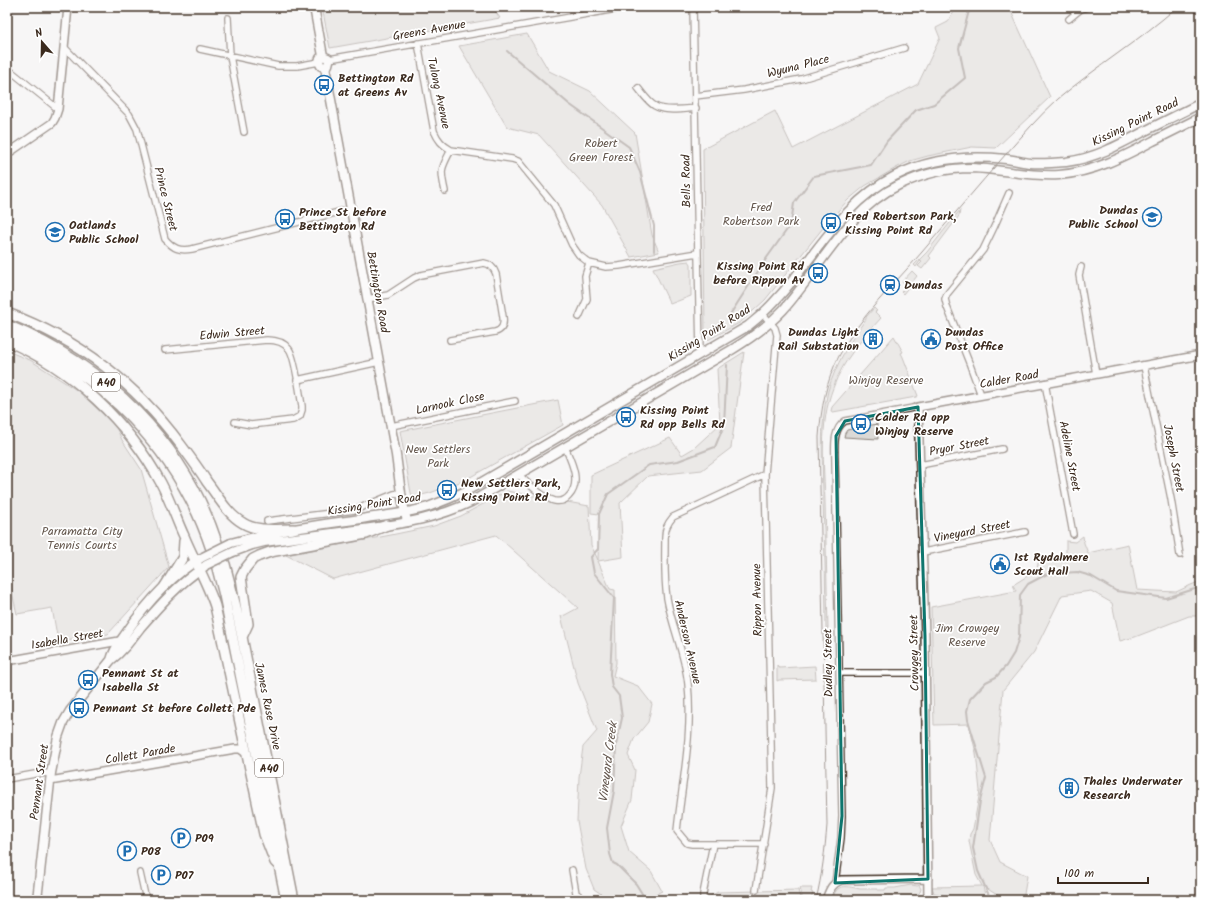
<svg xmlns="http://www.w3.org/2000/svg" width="1208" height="907" font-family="Kalam,sans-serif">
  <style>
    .green { fill: #dbd9d6; stroke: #8b827a }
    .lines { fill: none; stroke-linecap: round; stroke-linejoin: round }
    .stream { stroke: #847972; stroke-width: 2 }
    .minor-casing { stroke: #3b2a1e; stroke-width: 8 }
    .tertiary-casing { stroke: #3b2a1e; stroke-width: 10 }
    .secondary-casing { stroke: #3b2a1e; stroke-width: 11 }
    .primary-casing { stroke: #3b2a1e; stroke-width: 11 }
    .trunk-casing { stroke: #3b2a1e; stroke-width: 12 }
    .minor { stroke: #fff; stroke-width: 5.5 }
    .tertiary { stroke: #fff; stroke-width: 7 }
    .secondary { stroke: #fff; stroke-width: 8 }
    .primary { stroke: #fff; stroke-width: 8 }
    .trunk { stroke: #fff; stroke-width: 9 }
    .tram { stroke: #3b2a1e; stroke-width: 1 }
    .primary-bridge-casing { stroke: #3b2a1e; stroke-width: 11; stroke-linecap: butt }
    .primary-bridge { stroke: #fff; stroke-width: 8 }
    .marked { fill: none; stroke: #0f766e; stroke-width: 3; stroke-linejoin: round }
    .labels { text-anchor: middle; stroke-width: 3.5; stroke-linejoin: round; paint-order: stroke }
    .shield { fill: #fff; stroke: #766a62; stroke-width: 1 }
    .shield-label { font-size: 11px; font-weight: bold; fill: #3b2a1e }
    .street-label { font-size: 12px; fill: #3b2a1e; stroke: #fff }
    .poi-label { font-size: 12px; font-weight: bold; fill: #3b2a1e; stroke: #fff; text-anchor: start }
    .park-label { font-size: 12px; fill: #63564c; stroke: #fff }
    .water-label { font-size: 13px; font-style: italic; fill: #65584f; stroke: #fff }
  </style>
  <rect width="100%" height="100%" fill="#f7f6f6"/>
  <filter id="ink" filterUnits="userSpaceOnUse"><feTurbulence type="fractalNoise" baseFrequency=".025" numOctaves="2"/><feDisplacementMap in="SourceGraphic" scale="8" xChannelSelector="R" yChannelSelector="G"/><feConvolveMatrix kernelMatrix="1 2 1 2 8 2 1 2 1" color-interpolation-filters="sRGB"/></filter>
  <g filter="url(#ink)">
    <!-- green -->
    <path class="green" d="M322 7H492L500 18 330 48Z
      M955 7H1009L1050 97 996 148 972 147 928 156 910 161 896 168 865 186 848 200 827 223 765 300 741 322 708 340 705 338 703 149 775 111 793 149 918 84 940 38 936 28 948 22Z
      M527 34 549 71 590 91 635 133 652 235 659 252 631 257 602 205 539 135 507 127 459 46Z
      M960 210 959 216 929 256 931 258 922 269 918 266 922 262 920 261 916 267 914 265 927 252Z
      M689 261 691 264V296L670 304 653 268 680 262Z
      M912 271 917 276 903 294 901 292 907 286 902 282Z
      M874 308 877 311 875 312 881 318C862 339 843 360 833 388 819 424 824 465 825 503 826 544 827 586 828 628H827L828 631V645H826C826 597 825 550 823 503 823 466 819 427 828 391 835 365 850 341 866 319V317Z
      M894 336 903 352 901 353 903 357 918 396 916 397 833 412 831 411 832 407Z
      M7 351 30 360 78 391 115 425 122 440 141 469 169 567 108 634 58 641 52 608 17 614 11 588H7Z
      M744 352 731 448 702 470 648 476 620 503 623 557 598 561 610 589 615 590 616 663 613 676 638 686 652 704 648 722 634 739 628 755 635 770 632 800 621 826 629 852 651 871 662 891 643 900H610L594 889 586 869 577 821 579 777 583 747 597 731 578 683 561 616 565 615 578 608 496 535 333 579 286 555 391 535 434 526 461 516 507 491 589 506 591 545 598 560 599 514 591 513V475L670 438 682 455 694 448 720 424 717 369Z
      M558 400 563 425 465 480 430 493 413 497 411 493 400 431Z
      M877 424 878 439 844 437 845 433 847 430Z
      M1083 536 1084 543 1088 553 1128 544 1137 590 1176 592 1191 585 1201 581V616H1189L1135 637 1120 641 1112 603 1091 591 1062 595 1034 652 1003 690 990 840 1000 862 1027 876 1023 900H1005L983 886 986 900H966L934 893 932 887 982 886 976 875 969 841 970 834 973 829 980 791 976 753 969 724 934 725 931 607 1016 591 1013 585 1037 570 1038 563 1066 553V541L1075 542Z
      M777 665 779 668 815 666 816 679 779 680 777 681Z
      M911 885 918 886 919 885 921 889 920 892 915 897H833C838 882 849 887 860 889 866 889 871 889 877 889V890H885L886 888H895Z
      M800 888H812L811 892 813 893 811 900H801L802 896Z
      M798 890 800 898H712L708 897 718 892Z"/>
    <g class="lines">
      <!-- stream -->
      <path class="stream" d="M507 51 569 104 629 147 640 172 654 226V251
        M731 313 766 259 791 224 794 203 814 176 871 165 887 141 916 110 934 104 965 78 959 48 970 7
        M646 900 636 884 617 865 613 863 610 854 607 828 614 791 616 745 622 718 619 696 612 687 610 674 614 598 594 573 591 557 598 549 599 514 608 494 649 465 678 461 715 447 724 425 727 365
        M991 900 978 871 973 848 980 801 986 778 968 720 967 711 970 699 986 682 996 677 1006 666 1014 653 1019 637 1020 595 1028 584 1047 574 1077 572 1091 576 1116 591 1166 598 1201 587"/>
      <defs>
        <path id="minor" d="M693 7 700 354
          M228 18 230 56 244 132
          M1069 19 1081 9 1087 7
          M418 43 434 131C438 140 442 145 451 150L512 159 518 161 554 205 572 245 579 255 589 263 606 267 619 266 697 253
          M64 47 129 114 137 129 165 239C174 249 179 251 192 249L351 209
          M200 49 278 66H297L319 62
          M329 59 628 7
          M7 68 58 109
          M638 88C643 94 648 102 655 106 664 112 685 109 696 108
          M695 96 744 90 801 79 904 48
          M445 191C440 169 441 169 451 150
          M1081 267 1079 275 1096 374
          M367 299 388 295 414 278 421 275 484 263C491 264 494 268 496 274L503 317C504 324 503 330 495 332L450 340
          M579 317 587 299 585 276 589 263
          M165 350 267 340C275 340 284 342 289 349 295 356 300 395 302 406V410L300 416 293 420 251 425 235 422
          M1144 366 1171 499 1180 555
          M297 380 379 362
          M1045 383 1073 534
          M981 395 970 365 947 307 945 299 947 294 983 250 995 225 1009 193
          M391 426 515 401
          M920 465 1002 449
          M518 474C526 482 545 499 555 501 561 502 565 501 569 496 582 482 571 461 565 447
          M267 521 355 510 394 494 401 493
          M923 552 1025 532
          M840 673H926
          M7 779 35 774 51 773
          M764 844H692L687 843 677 831C682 783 693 733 688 684 685 654 672 627 667 598 664 578 665 558 665 538 665 529 667 524 673 517L765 474
          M572 870 576 893 581 897
          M140 873 146 900
          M835 883 841 838 842 816 835 462C835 448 832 430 845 421L918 407
          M756 890 772 788 765 474 777 335 775 328 763 314
          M567 900C576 896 582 897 591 900
          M703 900V894L713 844"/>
        <path id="tertiary" d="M7 154 52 123 55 118 58 109 68 7
          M7 661 125 640
          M50 781 235 749H240L247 754
          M827 897C830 889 832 884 841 880L928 879
          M928 900 925 636 918 407 1201 355"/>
        <path id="secondary" d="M314 7 323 56
          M323 56 328 58 329 61 328 65 325 67
          M323 56 320 58 319 62 321 66 325 67
          M325 67 396 455 401 493 407 522"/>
        <path id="primary" d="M231 543C274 531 317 525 361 519 383 515 406 514 428 507 442 502 456 496 470 489L748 326C804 283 830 209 895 176 930 158 967 155 1006 159 1014 160 1022 162 1030 163 1042 164 1054 163 1066 162 1096 158 1121 144 1147 130 1165 121 1183 112 1201 103
          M233 552 252 545 264 542C300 537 335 533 371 528 407 523 437 518 471 502L733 349C751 338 768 326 783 310 819 270 848 209 899 185 922 174 947 168 972 168 1001 169 1030 177 1059 175 1094 172 1123 157 1153 141 1169 133 1185 125 1201 117
          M111 660C114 648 120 642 126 633 146 604 170 576 201 558
          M37 900 51 773 58 737 63 723 70 711 111 660C123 651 131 640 140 628 159 606 179 583 204 567"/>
        <path id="trunk" d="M7 313C80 340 135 383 181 445 190 457 199 469 207 482 218 496 227 514 243 523 257 532 277 529 293 529
          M7 325C106 365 185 443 218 545
          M7 335C102 371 179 452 211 549
          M7 341C72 368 128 422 161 483 170 500 176 519 184 536 194 560 207 582 215 606L264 834 275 862 278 865
          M225 564 235 603 242 637 294 900
          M217 568 224 595 286 900
          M165 586 183 557 184 541
          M242 637 248 624 241 577 245 569 253 559 259 556 270 552 366 534 387 525"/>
      </defs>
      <!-- minor casing -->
      <use href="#minor" class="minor-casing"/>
      <!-- tertiary casing -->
      <use href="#tertiary" class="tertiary-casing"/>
      <!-- secondary casing -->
      <use href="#secondary" class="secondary-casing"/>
      <!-- primary casing -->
      <use href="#primary" class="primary-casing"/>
      <!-- trunk casing -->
      <use href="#trunk" class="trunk-casing"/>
      <!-- minor -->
      <use href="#minor" class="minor"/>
      <!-- tertiary -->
      <use href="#tertiary" class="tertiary"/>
      <!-- secondary -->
      <use href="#secondary" class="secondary"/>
      <!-- primary -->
      <use href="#primary" class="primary"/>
      <!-- trunk -->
      <use href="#trunk" class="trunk"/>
      <!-- tram -->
      <path class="tram" d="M816 900C822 875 825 851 827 825L819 437C821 409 826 381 839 356 860 316 893 286 922 252 950 219 978 186 1006 154 1023 135 1039 116 1058 99 1096 67 1140 40 1177 7"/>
      <defs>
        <path id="primary-bridge" d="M203 557 231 543
          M206 565 233 552"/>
      </defs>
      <!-- primary-bridge casing -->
      <use href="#primary-bridge" class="primary-bridge-casing"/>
      <!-- primary-bridge -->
      <use href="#primary-bridge" class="primary-bridge"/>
    </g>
  </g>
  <!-- marked area -->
  <path d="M0 0H1208V907H0ZM918 407 925 636 928 879 835 883 842 816 836 436 845 421Z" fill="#f7f6f6" fill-opacity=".55" fill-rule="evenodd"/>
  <path class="marked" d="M918 407 925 636 928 879 835 883 842 816 836 436 845 421Z"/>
  <!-- icons -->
  <defs>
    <symbol id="bus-ring" viewBox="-11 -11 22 22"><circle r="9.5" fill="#fff" stroke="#1f6fb2" stroke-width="1.5"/><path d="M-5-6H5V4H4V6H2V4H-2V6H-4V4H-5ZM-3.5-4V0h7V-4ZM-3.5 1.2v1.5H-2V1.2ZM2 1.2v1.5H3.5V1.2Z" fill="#1f6fb2"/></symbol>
    <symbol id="school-ring" viewBox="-11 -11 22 22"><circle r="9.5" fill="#fff" stroke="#1f6fb2" stroke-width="1.5"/><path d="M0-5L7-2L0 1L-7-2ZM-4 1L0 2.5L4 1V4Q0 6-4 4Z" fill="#1f6fb2"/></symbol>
    <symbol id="station-ring" viewBox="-11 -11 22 22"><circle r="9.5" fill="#fff" stroke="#1f6fb2" stroke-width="1.5"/><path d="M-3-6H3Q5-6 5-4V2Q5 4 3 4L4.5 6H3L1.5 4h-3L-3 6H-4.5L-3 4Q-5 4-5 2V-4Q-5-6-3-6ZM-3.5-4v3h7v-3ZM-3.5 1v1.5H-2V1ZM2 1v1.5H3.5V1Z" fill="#1f6fb2"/></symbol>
    <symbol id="building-ring" viewBox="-11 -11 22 22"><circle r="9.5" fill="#fff" stroke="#1f6fb2" stroke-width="1.5"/><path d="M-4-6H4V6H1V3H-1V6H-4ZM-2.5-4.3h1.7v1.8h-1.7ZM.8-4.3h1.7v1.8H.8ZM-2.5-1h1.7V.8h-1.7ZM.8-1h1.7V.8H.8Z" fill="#1f6fb2"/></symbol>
    <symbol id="civic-ring" viewBox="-11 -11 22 22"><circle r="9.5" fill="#fff" stroke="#1f6fb2" stroke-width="1.5"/><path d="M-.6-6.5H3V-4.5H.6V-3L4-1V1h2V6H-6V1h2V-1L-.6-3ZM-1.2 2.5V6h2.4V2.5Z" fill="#1f6fb2"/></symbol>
    <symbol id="parking-ring" viewBox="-11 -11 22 22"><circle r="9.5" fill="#fff" stroke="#1f6fb2" stroke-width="1.5"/><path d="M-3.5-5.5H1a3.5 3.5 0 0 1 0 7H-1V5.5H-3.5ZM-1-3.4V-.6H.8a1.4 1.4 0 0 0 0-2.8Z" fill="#1f6fb2"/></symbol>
  </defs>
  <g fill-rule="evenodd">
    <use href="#bus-ring" x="313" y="74" width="22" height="22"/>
    <use href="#school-ring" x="1141" y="206" width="22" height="22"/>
    <use href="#bus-ring" x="274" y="208" width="22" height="22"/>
    <use href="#bus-ring" x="820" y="212" width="22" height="22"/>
    <use href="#school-ring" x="44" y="221" width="22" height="22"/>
    <use href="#bus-ring" x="807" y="262" width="22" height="22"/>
    <use href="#station-ring" x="879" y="274" width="22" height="22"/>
    <use href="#building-ring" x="862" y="328" width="22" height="22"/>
    <use href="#civic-ring" x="920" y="328" width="22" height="22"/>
    <use href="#bus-ring" x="615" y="406" width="22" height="22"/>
    <use href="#bus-ring" x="850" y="413" width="22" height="22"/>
    <use href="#bus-ring" x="436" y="479" width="22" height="22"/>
    <use href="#civic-ring" x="989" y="553" width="22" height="22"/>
    <use href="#bus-ring" x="77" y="669" width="22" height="22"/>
    <use href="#bus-ring" x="68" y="697" width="22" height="22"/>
    <use href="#building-ring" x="1058" y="777" width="22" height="22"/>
    <use href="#parking-ring" x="170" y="827" width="22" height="22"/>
    <use href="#parking-ring" x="116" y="840" width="22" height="22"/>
    <use href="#parking-ring" x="150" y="864" width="22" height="22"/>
  </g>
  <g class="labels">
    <!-- shield labels -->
    <g class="shield">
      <rect x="92" y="373" width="28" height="18" rx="3"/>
      <rect x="255" y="759" width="28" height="18" rx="3"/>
    </g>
    <g class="shield-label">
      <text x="106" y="386">A40</text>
      <text x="269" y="772">A40</text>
    </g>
    <!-- street labels -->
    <g class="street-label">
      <text transform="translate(429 30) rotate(-10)" y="4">Greens Avenue</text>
      <text transform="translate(798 66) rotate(-14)" y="4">Wyuna Place</text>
      <text transform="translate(439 93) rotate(78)" y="4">Tulong Avenue</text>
      <text transform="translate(1135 122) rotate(-26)" y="4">Kissing Point Road</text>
      <text transform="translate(686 181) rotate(-91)" y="4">Bells Road</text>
      <text transform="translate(166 199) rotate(76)" y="4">Prince Street</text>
      <text transform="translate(378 292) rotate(80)" y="4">Bettington Road</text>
      <text transform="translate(232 333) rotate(-5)" y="4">Edwin Street</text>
      <text transform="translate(709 333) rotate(-32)" y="4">Kissing Point Road</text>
      <text transform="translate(1009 379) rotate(-10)" y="4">Calder Road</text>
      <text transform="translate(450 403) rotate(-12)" y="4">Larnook Close</text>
      <text transform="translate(959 446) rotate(-11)" y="4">Pryor Street</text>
      <text transform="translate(1070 456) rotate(79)" y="4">Adeline Street</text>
      <text transform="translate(1174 458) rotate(79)" y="4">Joseph Street</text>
      <text transform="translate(374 504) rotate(-9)" y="4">Kissing Point Road</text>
      <text transform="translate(972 531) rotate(-11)" y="4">Vineyard Street</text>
      <text transform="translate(757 600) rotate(-91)" y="4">Rippon Avenue</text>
      <text transform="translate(67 639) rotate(-10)" y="4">Isabella Street</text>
      <text transform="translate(688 642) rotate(77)" y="4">Anderson Avenue</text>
      <text transform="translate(914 653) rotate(-91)" y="4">Crowgey Street</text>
      <text transform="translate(828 663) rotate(-91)" y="4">Dudley Street</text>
      <text transform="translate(268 706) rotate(78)" y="4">James Ruse Drive</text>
      <text transform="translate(140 754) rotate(-10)" y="4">Collett Parade</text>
      <text transform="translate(39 782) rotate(-82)" y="4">Pennant Street</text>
    </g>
    <!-- poi labels -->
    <g class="poi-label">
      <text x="338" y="82">Bettington Rd<tspan x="338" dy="14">at Greens Av</tspan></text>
      <text x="1138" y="214" text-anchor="end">Dundas<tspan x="1138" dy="14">Public School</tspan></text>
      <text x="299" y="216">Prince St before<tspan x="299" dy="14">Bettington Rd</tspan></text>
      <text x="845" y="220">Fred Robertson Park,<tspan x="845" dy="14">Kissing Point Rd</tspan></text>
      <text x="69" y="229">Oatlands<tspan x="69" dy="14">Public School</tspan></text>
      <text x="804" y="270" text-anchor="end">Kissing Point Rd<tspan x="804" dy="14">before Rippon Av</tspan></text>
      <text x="904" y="289">Dundas</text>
      <text x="859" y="336" text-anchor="end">Dundas Light<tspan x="859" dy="14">Rail Substation</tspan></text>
      <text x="945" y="336">Dundas<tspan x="945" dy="14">Post Office</tspan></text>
      <text x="640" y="414">Kissing Point<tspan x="640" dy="14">Rd opp Bells Rd</tspan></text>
      <text x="875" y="421">Calder Rd opp<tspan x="875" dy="14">Winjoy Reserve</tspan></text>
      <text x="461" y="487">New Settlers Park,<tspan x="461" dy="14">Kissing Point Rd</tspan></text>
      <text x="1014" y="561">1st Rydalmere<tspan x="1014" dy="14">Scout Hall</tspan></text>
      <text x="102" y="677">Pennant St at<tspan x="102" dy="14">Isabella St</tspan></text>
      <text x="93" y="712">Pennant St before Collett Pde</text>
      <text x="1083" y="785">Thales Underwater<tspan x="1083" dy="14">Research</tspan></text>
      <text x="195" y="842">P09</text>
      <text x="141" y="855">P08</text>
      <text x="175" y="879">P07</text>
    </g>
    <!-- park labels -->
    <g class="park-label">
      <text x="601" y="147">Robert<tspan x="601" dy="14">Green Forest</tspan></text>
      <text x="761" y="211">Fred<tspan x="761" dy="14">Robertson Park</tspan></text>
      <text x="886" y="384">Winjoy Reserve</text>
      <text x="438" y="453">New Settlers<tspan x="438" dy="14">Park</tspan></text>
      <text x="82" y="535">Parramatta City<tspan x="82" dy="14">Tennis Courts</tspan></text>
      <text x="967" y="632">Jim Crowgey<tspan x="967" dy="14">Reserve</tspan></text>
    </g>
    <!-- water labels -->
    <g class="water-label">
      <text transform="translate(607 762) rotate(-83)" y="5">Vineyard Creek</text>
    </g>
  </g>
  <!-- margin -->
  <rect width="1208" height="907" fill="none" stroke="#fff" stroke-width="24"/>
  <rect x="12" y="12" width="1184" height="883" fill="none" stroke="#3b2a1e" stroke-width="1.5" filter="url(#ink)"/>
  <!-- north arrow -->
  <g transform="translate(42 42) rotate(340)" stroke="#ffffff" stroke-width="3" paint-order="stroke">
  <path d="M0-3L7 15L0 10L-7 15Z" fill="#3b2a1e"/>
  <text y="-6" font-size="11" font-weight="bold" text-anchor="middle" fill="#3b2a1e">N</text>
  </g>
  <!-- scale -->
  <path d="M1058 877v6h90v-6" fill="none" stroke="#3b2a1e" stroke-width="2"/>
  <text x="1064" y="877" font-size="12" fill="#3b2a1e" stroke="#ffffff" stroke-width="3" paint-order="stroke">100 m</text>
</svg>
